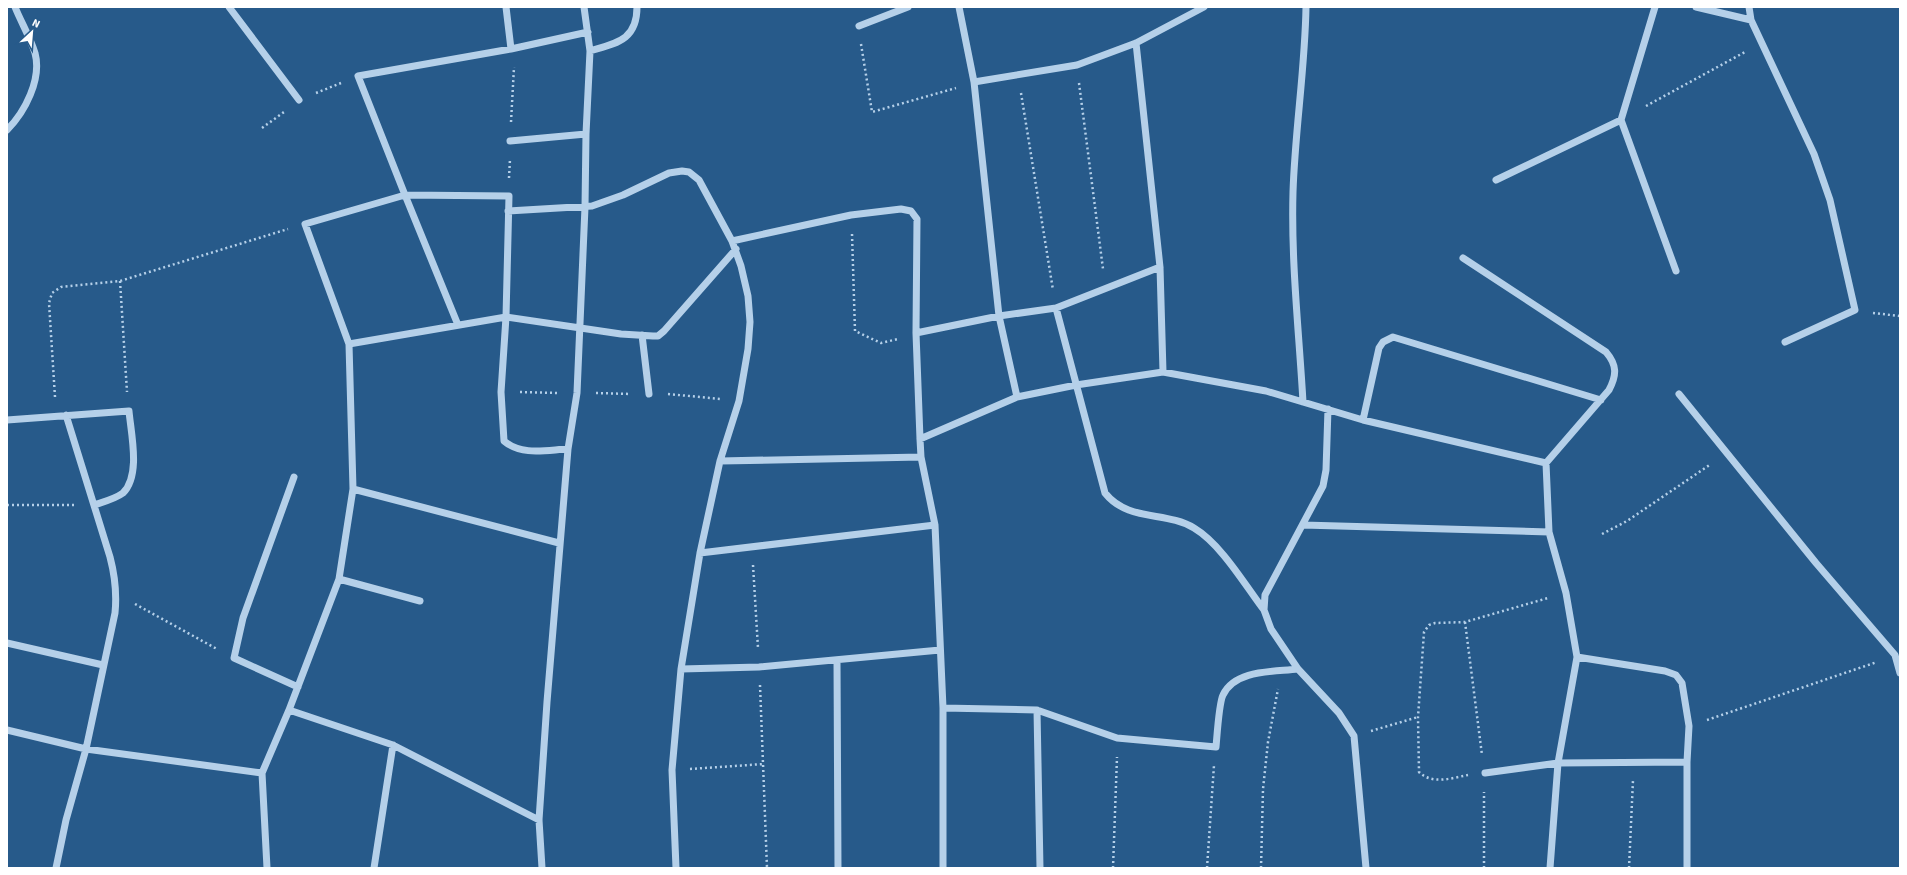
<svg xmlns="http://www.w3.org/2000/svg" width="1907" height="875" font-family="'Source Sans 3',sans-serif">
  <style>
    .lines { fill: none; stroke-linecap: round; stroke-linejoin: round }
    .path { stroke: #b5d0e9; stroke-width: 2.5; stroke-dasharray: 2 3; stroke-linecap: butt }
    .minor { stroke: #b5d0e9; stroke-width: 7 }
  </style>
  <rect width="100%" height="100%" fill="#275a8a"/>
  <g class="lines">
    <!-- path -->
    <path class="path" d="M861 44 872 112 956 88
      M1079 83 1103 269
      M316 93 341 83
      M1021 93 1053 290
      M1646 106 1745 52
      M511 122 514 67
      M262 128 284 112
      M509 178 510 159
      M852 234 855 331 881 343 898 339
      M120 281 127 392
      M1873 313 1900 316
      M520 392 559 393
      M596 393 631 394
      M668 394 721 399
      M55 397 49 303 52 293 61 287 120 281 288 229
      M7 505H74
      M1602 534 1627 521 1711 464
      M753 565 758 648
      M135 604 217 649
      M1465 622 1482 755
      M760 685 767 868
      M1707 720 1877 662
      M1371 731 1418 717
      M690 769 764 764
      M1468 775C1452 778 1432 785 1419 772L1418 717 1424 632 1429 625 1435 623 1465 622 1548 598
      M1113 868 1117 757
      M1207 868 1214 765
      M1261 868 1263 789 1268 742 1278 689
      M1484 868V792
      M1629 868 1633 780"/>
    <!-- minor -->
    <path class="minor" d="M229 7 299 100
      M506 7 511 49
      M959 7 974 82 999 316 1017 397
      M1655 7 1621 120 1676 271
      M1696 7 1751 20
      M1749 7 1751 20 1814 154 1830 200 1855 310 1785 342
      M859 26 908 7
      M1136 43 1160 267 1163 372
      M590 51C617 43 637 40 637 7
      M974 82 1077 65 1136 43 1204 7
      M7 130C25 112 42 79 35 53 30 37 21 22 15 7
      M510 141 586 134 590 51 584 7
      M1496 180 1621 120
      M508 211 592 206 623 195 669 173 682 171 689 172 699 180 732 241 741 266 748 296 750 322 748 349 739 401 720 461 700 553 681 669 672 770 676 868
      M732 241 851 215 901 209 911 211 917 219 916 333 920 439 921 457 935 525 943 708V868
      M1463 258 1606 352C1617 365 1617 375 1609 390L1546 463 1549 532 1566 593 1577 657 1558 763 1550 868
      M1056 308 1105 493C1128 522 1166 511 1194 528 1221 544 1245 585 1264 610
      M458 325 405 195 358 76 511 49 588 32
      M916 333 999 316 1056 308 1160 267
      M642 335 649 394
      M349 344 506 317 621 334 653 336H658L664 331 736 249
      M1679 394 1816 563 1895 655 1900 673
      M1303 402C1299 332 1291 262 1293 192 1295 130 1305 69 1306 7
      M1328 409 1326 470 1323 486 1265 595 1264 610 1271 629 1298 669 1339 713 1354 736 1366 868
      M7 420 129 411C131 434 141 475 123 493 115 499 103 502 94 505
      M1363 420 1379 348 1383 342 1393 337 1601 400
      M920 439 1017 397 1076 385 1163 372 1266 391 1363 420 1546 463
      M720 461 921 457
      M294 477 243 618 234 658 298 687
      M353 489 559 543
      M1303 525 1549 532
      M700 553 935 525
      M339 579 420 601
      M7 643 103 665
      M1577 657 1665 671 1676 675 1682 683 1689 726 1687 762V868
      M837 660 838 868
      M681 669 759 667 940 650
      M943 708 1037 710
      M7 730 86 749 262 773
      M1485 773 1558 763 1687 762
      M539 820 393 745 289 710 339 579 353 489 349 344 305 224 405 195 509 196 506 317 501 392 504 441C522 456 546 450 568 449
      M56 868 66 820 86 749 115 613C117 593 115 576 110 557L66 415
      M267 868 262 773 289 710
      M374 868 393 745
      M542 868 539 820 547 702 568 449 577 393 585 207 586 134
      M1040 868 1037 710 1117 738 1216 747C1217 736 1219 703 1223 695 1235 669 1275 672 1298 669"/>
  </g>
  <!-- border -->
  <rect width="1907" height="875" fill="none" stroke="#ffffff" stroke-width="16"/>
  <!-- north arrow -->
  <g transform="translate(32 32) rotate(26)" stroke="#275a8a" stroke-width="3" paint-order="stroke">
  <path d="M0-3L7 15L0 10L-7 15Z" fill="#ffffff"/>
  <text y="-6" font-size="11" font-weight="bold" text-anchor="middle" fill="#ffffff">N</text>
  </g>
</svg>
